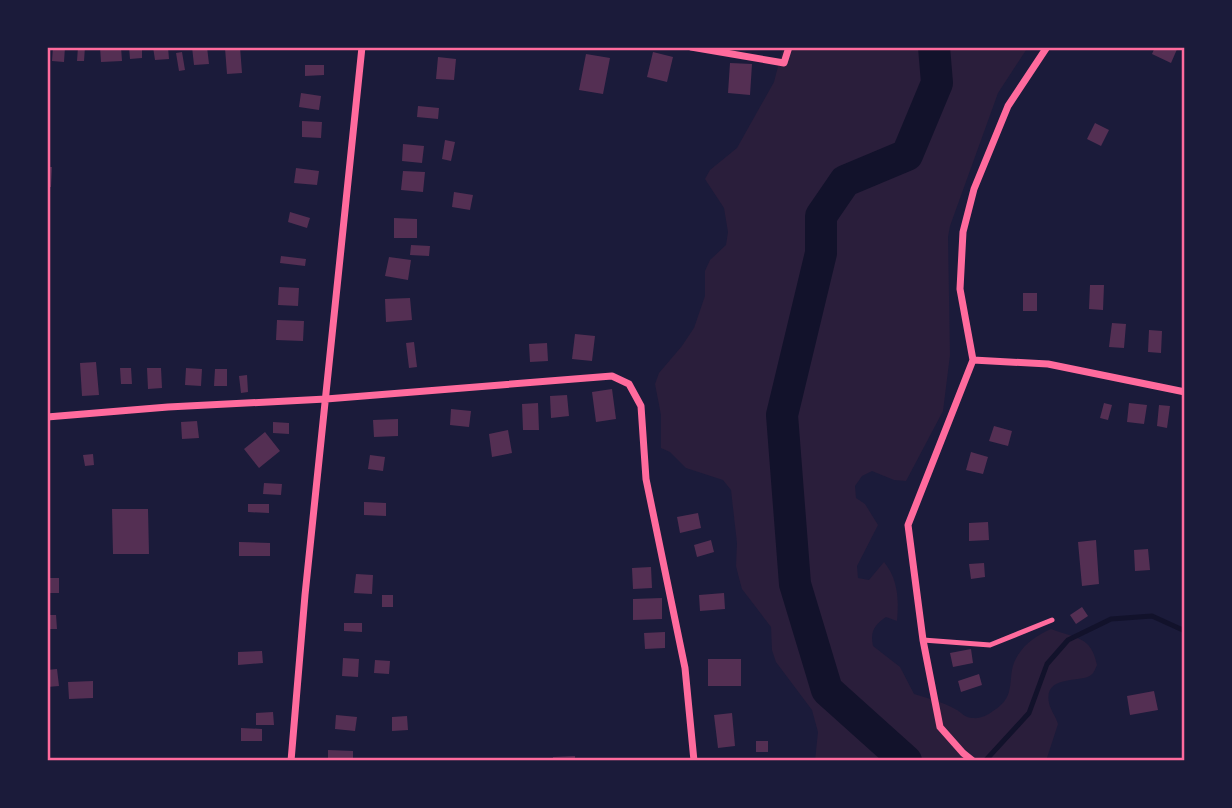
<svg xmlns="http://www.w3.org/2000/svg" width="1232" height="808" font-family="Arial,sans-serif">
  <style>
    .green { fill: #2a1e3b }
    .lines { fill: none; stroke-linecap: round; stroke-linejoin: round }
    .stream { stroke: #12122b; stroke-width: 5 }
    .river { stroke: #12122b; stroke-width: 32 }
    .building { fill: #542f53 }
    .service { stroke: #ff6b9d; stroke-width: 5 }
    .minor { stroke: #ff6b9d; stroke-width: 7 }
    .neatline { fill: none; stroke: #ff6b9d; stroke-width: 2.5 }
  </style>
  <rect width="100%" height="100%" fill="#1b1b3a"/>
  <!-- green -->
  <path class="green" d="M783 47H1028L998 93 950 226 948 237 950 355 943 411 906 481 894 480 872 471 862 476 855 486 856 498 865 504 878 525 857 566 858 578 869 580 884 562C898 579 899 599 897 621L886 617C874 625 870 632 873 646L900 667 914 694C927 698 943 702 955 709 962 712 964 718 973 718 980 719 988 715 993 711 1020 695 1004 676 1018 655 1026 642 1038 635 1051 629 1077 639 1091 636 1097 665 1095 669 1094 673 1091 675 1082 683 1043 674 1049 703 1050 709 1056 717 1058 724L1046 761H815L818 732 812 710 776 662 772 650 771 627 742 589 739 578 736 566 737 543 731 490 723 480 686 468 670 452 661 448V415L655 384 659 373 682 346 694 328 705 296V271L710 260 726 245 728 232 724 208 705 179 710 170 737 148 774 82Z"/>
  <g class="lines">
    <!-- stream -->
    <path class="stream" d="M985 761 1029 713 1047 664 1068 640 1111 619 1152 616 1185 631"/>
    <!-- river -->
    <path class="river" d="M906 761 827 690 795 584 782 415 821 253V216L845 181 907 155 937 83 934 47"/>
  </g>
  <!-- building -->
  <path class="building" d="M53 47H65L64 62 52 61Z
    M78 47H85L84 61H77Z
    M100 47H121L122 61 101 62Z
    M129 47H142V58L130 59Z
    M153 47H168L169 59 155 60Z
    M192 47H207L209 64 194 65Z
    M240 47 242 73 227 74 225 48Z
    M1155 47H1178L1171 63 1152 54Z
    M182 52 185 70 179 71 176 53Z
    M653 52 673 57 667 82 647 77Z
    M586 54 610 58 603 94 579 90Z
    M438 57 456 59 454 80 436 79Z
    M730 63 752 64 750 95 728 93Z
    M305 65H324V75L305 76Z
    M301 93 321 96 319 110 299 107Z
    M418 106 439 108 438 119 417 117Z
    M302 121 322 122 321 138 302 137Z
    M1095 123 1109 130 1101 146 1087 139Z
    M445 140 455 142 451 161 442 159Z
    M403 144 424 146 422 163 402 161Z
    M47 167H52L51 187H47Z
    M296 168 319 171 317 185 294 183Z
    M403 171 425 172 423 192 401 190Z
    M454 192 473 195 470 210 452 207Z
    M290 212 310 218 307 228 288 222Z
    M394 218 417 219V238H394Z
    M411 245 430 246 429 256 410 255Z
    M281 256 306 259 305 266 280 263Z
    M389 257 411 260 408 280 385 276Z
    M1090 285H1104L1103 310 1089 309Z
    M279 287 299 288 298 306 278 305Z
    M1023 293H1037V311H1023Z
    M410 298 412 320 386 322 385 299Z
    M277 320 304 321 303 341 276 340Z
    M1112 323 1126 324 1124 348 1109 347Z
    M1149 330 1162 331 1161 353 1148 352Z
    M575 334 595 336 592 361 572 359Z
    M414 342 417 367 409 368 406 343Z
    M547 343 548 361 530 362 529 344Z
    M96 362 99 395 82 396 80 363Z
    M120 368H131L132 384H121Z
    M147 368H161L162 388 148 389Z
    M186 368 202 369 201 386 185 385Z
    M215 369H227V386H214Z
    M247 375 248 392 241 393 239 376Z
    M612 389 616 419 596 422 592 392Z
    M567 395 569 416 551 418 550 396Z
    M538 403 539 430H523L522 404Z
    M1104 403 1112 405 1108 420 1100 418Z
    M1129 403 1147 405 1144 424 1127 422Z
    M1159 405 1170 406 1167 428 1157 426Z
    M451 409 471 411 469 427 450 425Z
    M398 419V436L374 437 373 420Z
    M197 421 199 438 182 439 181 422Z
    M273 422 289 423V434L273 433Z
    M994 426 1012 431 1008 446 989 441Z
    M508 430 512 453 492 457 489 434Z
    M265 432 280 451 259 468 244 449Z
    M971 452 988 457 983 474 966 470Z
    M93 454 94 465 85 466 83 455Z
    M370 455 385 457 383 471 368 469Z
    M264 483 282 484 281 495 263 494Z
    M364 502 386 503V516L364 515Z
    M248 504H269V513L248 512Z
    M112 509H148L149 554H113Z
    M698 513 701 528 680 533 677 517Z
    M988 522 989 540 969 541V523Z
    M711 540 714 552 697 557 694 545Z
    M1096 540 1099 584 1082 586 1078 542Z
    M239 542 270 543V556H239Z
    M1148 549 1150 570 1135 571 1134 550Z
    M984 563 985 577 971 579 969 564Z
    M651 567 652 588 633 589 632 568Z
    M356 574 373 575 372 594 354 593Z
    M47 578H59V593H47Z
    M724 593 725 609 700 611 699 595Z
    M382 595H393V607H382Z
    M662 598V619L633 620V599Z
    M1082 607 1088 616 1076 624 1070 615Z
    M47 615H56L57 629H47Z
    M344 623H362V632L344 631Z
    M665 632V648L645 649 644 633Z
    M971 649 973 663 953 667 950 653Z
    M262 651 263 663 238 665V652Z
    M343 658 359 659 358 677 342 676Z
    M708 659H741V686H708Z
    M375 660 390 661 389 674 374 673Z
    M57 669 59 686 47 687V670Z
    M979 674 982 685 961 692 958 681Z
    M93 681V698L69 699 68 682Z
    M1154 691 1158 710 1130 715 1127 696Z
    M273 712 274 725H256V713Z
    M732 713 735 746 718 748 714 715Z
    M336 715 357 717 355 731 335 729Z
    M407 716 408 730 392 731V717Z
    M241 728 262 729V741H241Z
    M756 741H768V752H756Z
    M328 750 353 751V761H328Z
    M575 756V761H553V757Z"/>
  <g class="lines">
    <!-- service -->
    <path class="service" d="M923 640 990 645 1052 620"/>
    <!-- minor -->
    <path class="minor" d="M691 47 784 63 789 47
      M973 360 1048 364 1185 392
      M47 417 168 407 326 399 612 376 629 384 641 406 646 479 685 668 694 761
      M291 761 305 595 362 47
      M973 761 963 753 940 727 923 640 908 525 973 360 960 289 963 232 974 189 1008 106 1047 47"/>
  </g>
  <!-- border -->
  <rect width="1232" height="808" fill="none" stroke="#1b1b3a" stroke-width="98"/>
  <rect x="49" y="49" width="1134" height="710" class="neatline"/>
</svg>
